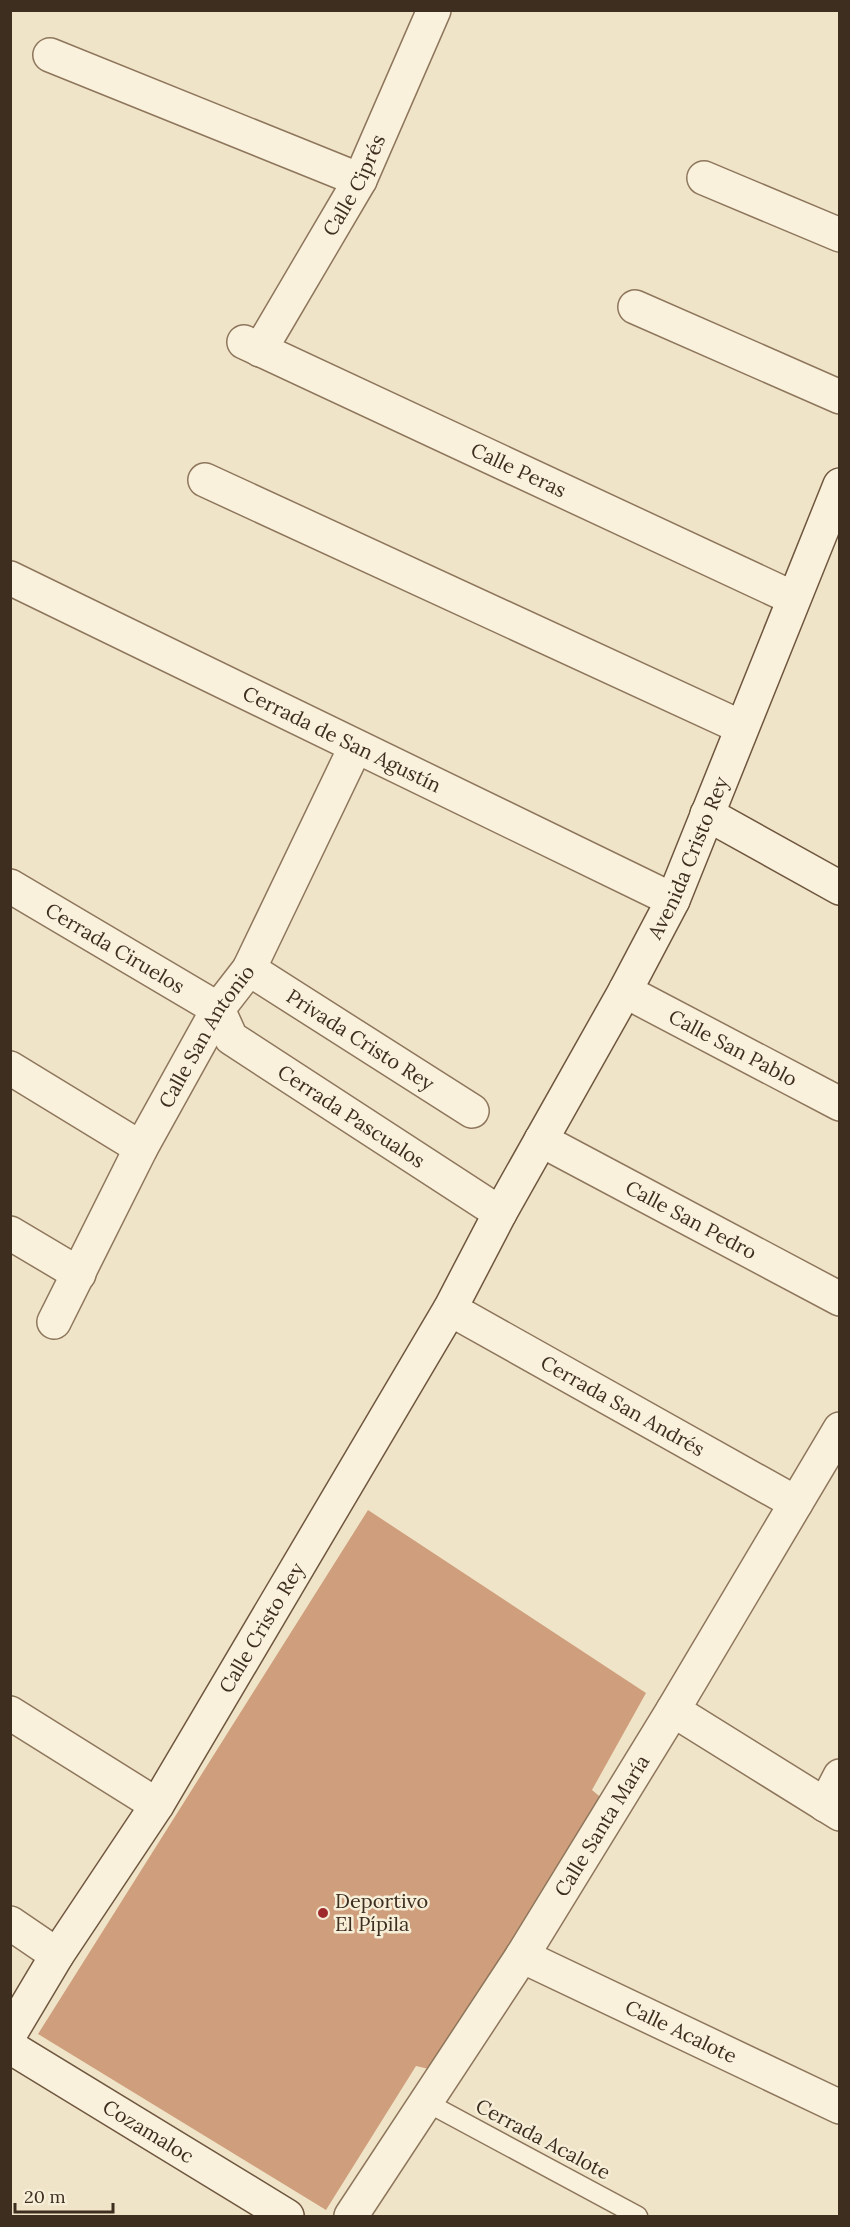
<svg xmlns="http://www.w3.org/2000/svg" width="850" height="2227" font-family="Lora,serif">
  <style>
    .building { fill: #cf9f7d }
    .lines { fill: none; stroke-linecap: round; stroke-linejoin: round }
    .lane-casing { stroke: #8d765c; stroke-width: 21 }
    .street-casing { stroke: #8d765c; stroke-width: 36 }
    .secondary-casing { stroke: #6f573f; stroke-width: 36 }
    .lane { stroke: #faf1dc; stroke-width: 18 }
    .street { stroke: #faf1dc; stroke-width: 33 }
    .secondary { stroke: #faf1dc; stroke-width: 33 }
    .poi-dot { fill: #9e2a2b; stroke: #f7eed8; stroke-width: 2 }
    .labels { text-anchor: middle; stroke-width: 5; stroke-linejoin: round; paint-order: stroke }
    .street-label { font-size: 20px; fill: #3d2e20; stroke: #f7eed8 }
    .poi-label { font-size: 20px; fill: #3d2e20; stroke: #f7eed8; text-anchor: start }
  </style>
  <rect width="100%" height="100%" fill="#f0e4c8"/>
  <!-- building -->
  <path class="building" d="M368 1510 646 1693 592 1790 604 1800 433 2070 416 2066 326 2210 38 2034Z"/>
  <g class="lines">
    <defs>
      <path id="lane" d="M426 2102 638 2216"/>
      <g id="street">
        <path d="M50 55 360 180"/>
        <path d="M704 178 840 235"/>
        <path d="M635 307 840 397"/>
        <path id="s1" d="M244 342 793 598"/>
        <path id="s2" d="M260 350 360 180 434 10"/>
        <path d="M205 480 741 727"/>
        <path id="s3" d="M10 578 673 900"/>
        <path id="s4" d="M10 886 218 1009 231 1038 500 1213"/>
        <path id="s5" d="M249 969 472 1111"/>
        <path id="s6" d="M625 991 840 1104"/>
        <path d="M10 1068 141 1148"/>
        <path id="s7" d="M541 1140 840 1299"/>
        <path d="M10 1233 79 1274"/>
        <path id="s8" d="M450 1309 796 1503"/>
        <path id="s9" d="M54 1322 141 1148 218 1009 249 969 355 748"/>
        <path d="M673 1710 840 1814"/>
        <path d="M10 1713 157 1805"/>
        <path d="M825 1805 840 1776"/>
        <path d="M10 1923 57 1955"/>
        <path id="s10" d="M522 1956 840 2107"/>
        <path id="s11" d="M351 2216 522 1956 673 1710 840 1429"/>
      </g>
      <g id="secondary">
        <path d="M707 814 840 888"/>
        <path id="s12" d="M10 2034 57 1955 157 1805 450 1309 500 1213 625 991 673 900 840 485"/>
        <path id="s13" d="M10 2047 287 2216"/>
      </g>
    </defs>
    <!-- lane casing -->
    <use href="#lane" class="lane-casing"/>
    <!-- street casing -->
    <use href="#street" class="street-casing"/>
    <!-- secondary casing -->
    <use href="#secondary" class="secondary-casing"/>
    <!-- lane -->
    <use href="#lane" class="lane"/>
    <!-- street -->
    <use href="#street" class="street"/>
    <!-- secondary -->
    <use href="#secondary" class="secondary"/>
  </g>
  <!-- markers -->
  <circle class="poi-dot" cx="323" cy="1913" r="6"/>
  <g class="labels">
    <!-- street labels -->
    <g class="street-label">
      <text dy="7" stroke="none"><textPath href="#s2" startOffset="190">Calle Ciprés</textPath></text>
      <text dy="7" stroke="none"><textPath href="#s1" startOffset="303">Calle Peras</textPath></text>
      <text dy="7" stroke="none"><textPath href="#s3" startOffset="369">Cerrada de San Agustín</textPath></text>
      <text dy="7" stroke="none"><textPath href="#s12" startOffset="1359">Avenida Cristo Rey</textPath></text>
      <text dy="7" stroke="none"><textPath href="#s4" startOffset="122">Cerrada Ciruelos</textPath></text>
      <text dy="7" stroke="none"><textPath href="#s9" startOffset="324">Calle San Antonio</textPath></text>
      <text dy="7" stroke="none"><textPath href="#s5" startOffset="132">Privada Cristo Rey</textPath></text>
      <text dy="7" stroke="none"><textPath href="#s6" startOffset="122">Calle San Pablo</textPath></text>
      <text dy="7" stroke="none"><textPath href="#s4" startOffset="417">Cerrada Pascualos</textPath></text>
      <text dy="7" stroke="none"><textPath href="#s7" startOffset="170">Calle San Pedro</textPath></text>
      <text dy="7" stroke="none"><textPath href="#s8" startOffset="198">Cerrada San Andrés</textPath></text>
      <text dy="7" stroke="none"><textPath href="#s12" startOffset="478">Calle Cristo Rey</textPath></text>
      <text dy="7" stroke="none"><textPath href="#s11" startOffset="464">Calle Santa María</textPath></text>
      <text dy="7" stroke="none"><textPath href="#s10" startOffset="176">Calle Acalote</textPath></text>
      <text dy="7" stroke="none"><textPath href="#s13" startOffset="162">Cozamaloc</textPath></text>
      <text transform="translate(543 2139) rotate(28)" y="7">Cerrada Acalote</text>
    </g>
    <!-- poi labels -->
    <g class="poi-label">
      <text x="335" y="1908">Deportivo<tspan x="335" dy="23">El Pípila</tspan></text>
    </g>
  </g>
  <!-- border -->
  <rect width="850" height="2227" fill="none" stroke="#3d2e20" stroke-width="24"/>
  <!-- scale -->
  <path d="M15 2203v9h98v-9" fill="none" stroke="#3d2e20" stroke-width="3"/>
  <text x="24" y="2203" font-size="18" fill="#3d2e20" stroke="#f7eed8" stroke-width="4.5" paint-order="stroke">20 m</text>
</svg>
